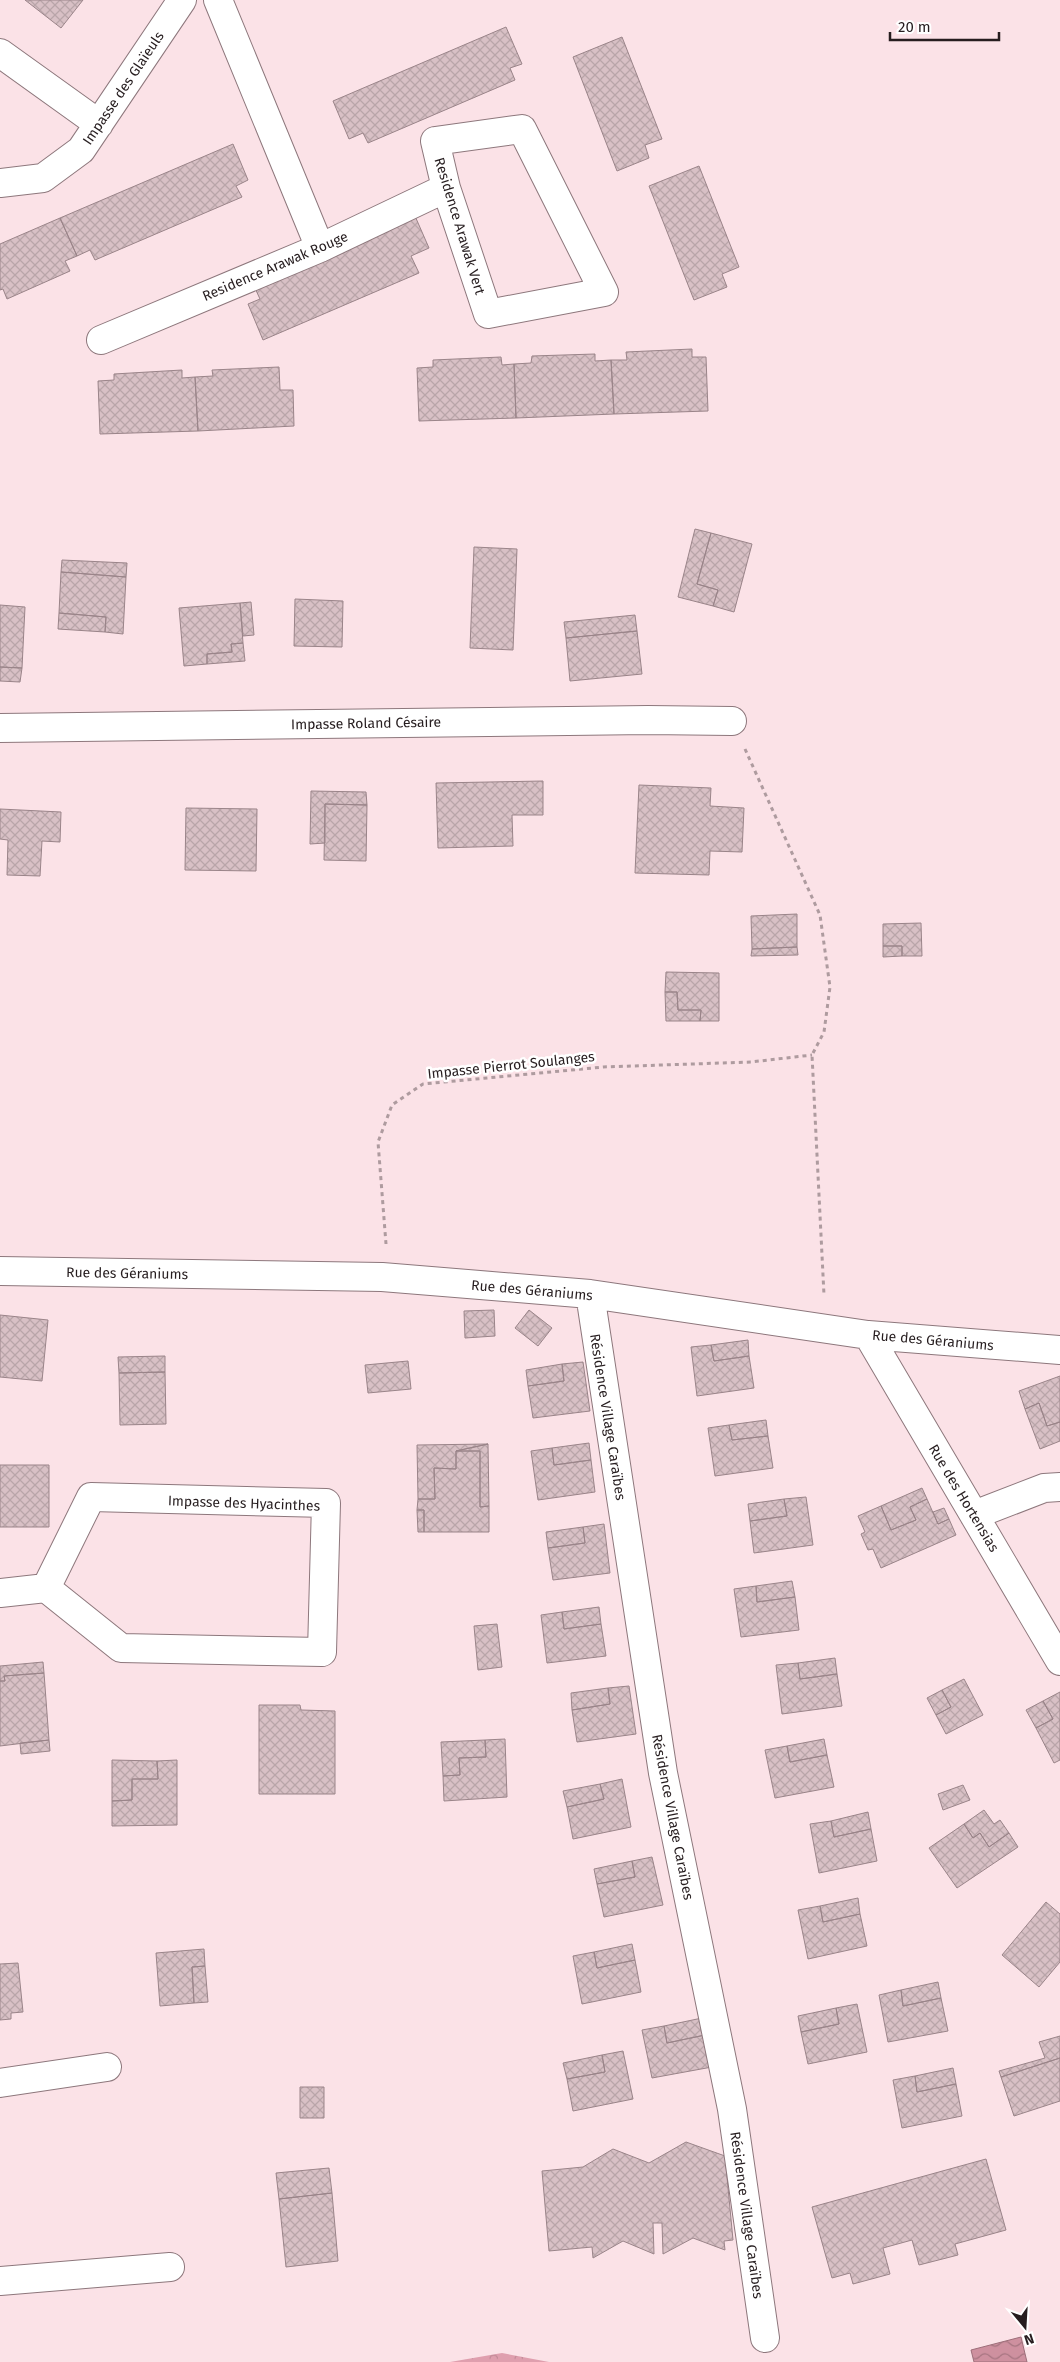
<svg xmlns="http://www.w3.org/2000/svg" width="1060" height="2362" font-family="'Fira Sans',sans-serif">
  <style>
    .forest { fill: url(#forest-crowns) }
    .water { fill: url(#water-waves); stroke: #9c6e79 }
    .building { fill: url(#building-cross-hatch); stroke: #9a8489 }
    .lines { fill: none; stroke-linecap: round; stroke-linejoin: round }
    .minor-casing { stroke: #8d777c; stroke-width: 30 }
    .path { stroke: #ae9b9f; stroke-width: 3; stroke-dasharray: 4 4; stroke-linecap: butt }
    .minor { stroke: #fff; stroke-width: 28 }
    .labels { text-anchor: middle; stroke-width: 5; stroke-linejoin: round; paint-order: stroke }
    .street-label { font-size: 14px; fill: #261d1f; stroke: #fff }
  </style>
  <defs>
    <pattern id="forest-crowns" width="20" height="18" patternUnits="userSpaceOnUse" patternTransform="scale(1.25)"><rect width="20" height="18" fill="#df9fae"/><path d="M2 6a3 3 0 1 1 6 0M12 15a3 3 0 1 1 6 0" fill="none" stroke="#bf8895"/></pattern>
    <pattern id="water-waves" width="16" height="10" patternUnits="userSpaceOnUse" patternTransform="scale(1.25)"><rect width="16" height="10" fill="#ce909f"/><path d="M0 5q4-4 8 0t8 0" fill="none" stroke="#a77581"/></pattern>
    <pattern id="building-cross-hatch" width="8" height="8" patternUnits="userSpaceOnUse" patternTransform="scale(1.25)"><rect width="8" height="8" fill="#d8c0c5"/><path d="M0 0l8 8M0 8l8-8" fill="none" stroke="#b9a5a9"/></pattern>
  </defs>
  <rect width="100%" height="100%" fill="#fbe2e7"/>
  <!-- forest -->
  <path class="forest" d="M502 2353 549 2362H450Z"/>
  <!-- water -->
  <path class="water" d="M1021 2337 1027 2362H974L971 2350Z"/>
  <!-- building -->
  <path class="building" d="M25 0H83L61 28Z
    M506 27 522 64 510 68 515 80 368 143 363 133 349 139 333 101Z
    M622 37 662 139 645 145 649 158 617 171 573 57Z
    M233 144 248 180 236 186 242 197 95 260 90 250 77 256 60 218Z
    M699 166 739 267 722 274 727 287 694 300 649 186Z
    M415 216 429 248 411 256 419 273 263 340 248 304 260 299 254 286Z
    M60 218 77 256 65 261 70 271 7 299 3 289 0 290V244Z
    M692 349V357H706L708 411 614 414 611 360H627L626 352Z
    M595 354V361L611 360 614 414 516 418 514 364 531 363 532 356Z
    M501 357 502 365 514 364 516 418 419 421 417 368 433 367V360Z
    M279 367 280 390H293L294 426 198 431 195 377 213 376 212 370Z
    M182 370V378L195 377 198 431 100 434 98 381 114 380V374Z
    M695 529 711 533 697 584 718 590 713 606 678 597Z
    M711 533 752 544 734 612 713 606 718 590 697 584Z
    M474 547 517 549 513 650 470 648Z
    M62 560 127 563 126 577 61 572Z
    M61 572 126 577 123 634 105 632 106 617 59 613Z
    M295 599 343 601 342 647 294 646Z
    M251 602 254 635 243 636 240 603Z
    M240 603 243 643 231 644 232 652 207 654V664L184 666 179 608Z
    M0 605 25 607 22 668 0 667Z
    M59 613 106 617 105 632 58 629Z
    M635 615 637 631 566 638 564 622Z
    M637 631 642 674 570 681 566 638Z
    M243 643 245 661 207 664V654L232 652 231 644Z
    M0 667 22 668 20 682 0 681Z
    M543 781V815H512L513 846 438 848 436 783Z
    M639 785 711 788 710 806 744 808 742 852 710 851 709 875 635 873Z
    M311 791 366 792 367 805 325 804V843L310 844Z
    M325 804 367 805 366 861 324 860Z
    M186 808 257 809 256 871 185 870Z
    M0 809 61 812 60 842 42 841 40 876 7 875 8 840 0 839Z
    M797 914V947L752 949 751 916Z
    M921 923 922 956H902V946H883V924Z
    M883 946H902V956L883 957Z
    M797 947 798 955 751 956 752 949Z
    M666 972 719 973V1021H700L701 1010H678L677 992H665Z
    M665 992H677L678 1010H701L700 1021H666Z
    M494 1310 495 1336 465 1338 464 1311Z
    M529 1310 552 1328 538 1346 515 1328Z
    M0 1315 48 1320 42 1381 0 1377Z
    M748 1340 749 1356 714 1361 711 1345Z
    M711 1345 714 1361 749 1356 754 1388 697 1396 691 1347Z
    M165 1356V1372L119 1373 118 1357Z
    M408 1361 411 1389 368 1393 365 1365Z
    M583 1362 590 1411 533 1418 528 1386 564 1381 562 1364Z
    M562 1364 564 1381 528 1386 526 1370Z
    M165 1372 166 1424 120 1425 119 1373Z
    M1060 1376V1422L1047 1426 1039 1403 1025 1409 1019 1391Z
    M1039 1403 1047 1426 1060 1422V1441L1040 1449 1025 1409Z
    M766 1420 768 1436 732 1440 729 1425Z
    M729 1425 732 1440 768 1436 773 1468 715 1476 708 1428Z
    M589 1443 591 1460 554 1465 552 1448Z
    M488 1444 489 1506 480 1507V1451H456Z
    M488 1444 456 1451V1469L434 1468 435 1499H418L417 1445Z
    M552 1448 554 1465 591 1460 595 1492 538 1500 531 1451Z
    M456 1451H480V1507L489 1506V1532H424V1510H417L418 1499H435L434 1468 456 1469Z
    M0 1465H49V1527H0Z
    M922 1488 927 1499 910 1507 916 1520 891 1530 881 1506Z
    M806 1497 813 1545 754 1553 750 1521 787 1516 784 1499Z
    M784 1499 787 1516 750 1521 748 1504Z
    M927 1499 938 1524 949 1519 956 1535 881 1568 873 1549 868 1550 861 1534 865 1532 858 1516 881 1506 891 1530 916 1520 910 1507Z
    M944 1508 949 1519 938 1524 933 1512Z
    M417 1510H424V1532H418Z
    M604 1524 610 1573 553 1580 548 1548 585 1543 583 1527Z
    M583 1527 585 1543 548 1548 546 1532Z
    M792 1581 795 1597 757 1602 756 1586Z
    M756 1586 757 1602 795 1597 799 1630 741 1637 734 1589Z
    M599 1607 601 1624 564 1629 562 1612Z
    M562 1612 564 1629 601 1624 606 1656 547 1663 541 1615Z
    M497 1624 502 1667 478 1670 474 1626Z
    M835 1658 837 1674 800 1679 798 1663Z
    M43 1662 44 1673 4 1676 5 1681H0V1666Z
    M798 1663 800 1679 837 1674 842 1706 782 1714 776 1665Z
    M44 1673 49 1740 0 1746V1681H5L4 1676Z
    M964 1679 983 1715 946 1734 936 1715 951 1707 942 1690Z
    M629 1686 636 1734 577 1742 572 1710 610 1704 608 1688Z
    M608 1688 610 1704 572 1710 571 1693Z
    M942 1690 951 1707 936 1715 927 1698Z
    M1060 1692V1760L1054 1763 1036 1728 1053 1719 1043 1701Z
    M1043 1701 1053 1719 1036 1728 1026 1710Z
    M259 1705H300L301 1710 335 1711V1794H259Z
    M505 1739 507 1797 444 1801 443 1776 460 1775 459 1758 486 1757 485 1740Z
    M824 1739 827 1755 790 1762 787 1746Z
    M49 1740 50 1751 21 1754 20 1743Z
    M485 1740 486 1757 459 1758 460 1775 443 1776 441 1742Z
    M787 1746 790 1762 827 1755 834 1787 775 1798 765 1750Z
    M112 1760 157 1761 158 1779H132V1800L112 1801Z
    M177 1760V1825L112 1826V1801L132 1800V1779H158L157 1761Z
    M622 1779 631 1827 573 1839 567 1807 604 1799 600 1784Z
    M600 1784 604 1799 567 1807 563 1791Z
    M963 1785 970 1800 943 1810 938 1794Z
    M984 1810 994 1824 1000 1820 1009 1833 989 1847 980 1833 973 1838 964 1824Z
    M868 1812 871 1829 834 1837 831 1821Z
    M831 1821 834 1837 871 1829 877 1861 819 1873 810 1824Z
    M964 1824 973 1838 980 1833 989 1847 1009 1833 1018 1847 957 1888 929 1848Z
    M652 1857 663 1905 604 1917 597 1884 635 1877 632 1861Z
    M632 1861 635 1877 597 1884 594 1869Z
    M858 1898 860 1914 823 1922 820 1906Z
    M1046 1902 1060 1914V1962L1039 1987 1002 1955Z
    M820 1906 823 1922 860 1914 867 1946 808 1959 798 1910Z
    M632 1944 635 1960 597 1968 594 1952Z
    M204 1949 205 1966 192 1967 194 2003 160 2006 156 1953Z
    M594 1952 597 1968 635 1960 641 1992 582 2004 573 1956Z
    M18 1963 23 2012 11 2013V2019L0 2020V1964Z
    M205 1966 208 2002 194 2003 192 1967Z
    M938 1982 941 1998 903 2006 901 1990Z
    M901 1990 903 2006 941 1998 948 2031 888 2042 879 1995Z
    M857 2004 867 2052 808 2064 801 2032 839 2024 836 2008Z
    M836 2008 839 2024 801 2032 798 2016Z
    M702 2018 705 2035 667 2043 664 2026Z
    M664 2026 667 2043 705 2035 712 2067 652 2078 642 2030Z
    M1060 2036V2058L1001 2077 999 2071 1045 2058 1039 2042Z
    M623 2051 633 2099 573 2111 567 2079 605 2072 602 2055Z
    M602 2055 605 2072 567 2079 563 2063Z
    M1060 2058V2101L1014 2116 1001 2077Z
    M953 2068 956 2084 917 2092 915 2076Z
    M915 2076 917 2092 956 2084 962 2116 902 2128 893 2080Z
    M300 2087H324V2118H300Z
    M686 2142 725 2156 733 2240 724 2241 725 2250 693 2238 663 2254 662 2223H653L654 2254 623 2241 593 2258 592 2247 549 2251 542 2171 583 2167 613 2149 649 2163Z
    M986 2159 1006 2230 955 2244 958 2255 919 2265 912 2240 883 2248 890 2274 853 2284 850 2273 832 2278 812 2207Z
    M329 2168 332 2193 279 2199 276 2173Z
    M332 2193 338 2261 286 2267 279 2199Z"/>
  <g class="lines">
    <defs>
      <path id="minor" d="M218 0 320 248
        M0 53 99 124
        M522 129 604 292 488 314 446 188 435 141Z
        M0 183 43 178 81 150 182 0
        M101 340 320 248 446 188
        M0 728 648 720 732 721
        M0 1271 382 1277 590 1294 868 1335 1060 1350
        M590 1294 663 1773 732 2109 765 2338
        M868 1335 1060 1661
        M974 1515 1044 1488 1060 1487
        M0 1593 46 1588 121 1648 322 1652 326 1503 91 1497 46 1588
        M0 2083 107 2067
        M0 2281 170 2267"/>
    </defs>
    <!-- minor casing -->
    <use href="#minor" class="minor-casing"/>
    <!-- path -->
    <path class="path" d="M745 749 820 915 830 987 824 1032 812 1055 824 1295
      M386 1244 378 1142 392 1105 423 1084 603 1067 751 1062 812 1055"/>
    <!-- minor -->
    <use href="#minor" class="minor"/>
  </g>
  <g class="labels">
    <!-- street labels -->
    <g class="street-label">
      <text transform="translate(123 88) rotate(-56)" y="5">Impasse des Glaïeuls</text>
      <text transform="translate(460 226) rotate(73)" y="5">Residence Arawak Vert</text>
      <text transform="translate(275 266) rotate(-23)" y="5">Residence Arawak Rouge</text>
      <text transform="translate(366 723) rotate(-1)" y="5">Impasse Roland Césaire</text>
      <text transform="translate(511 1065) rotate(-6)" y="5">Impasse Pierrot Soulanges</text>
      <text transform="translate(127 1273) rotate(1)" y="5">Rue des Géraniums</text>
      <text transform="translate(532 1290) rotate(5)" y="5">Rue des Géraniums</text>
      <text transform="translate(933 1340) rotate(5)" y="5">Rue des Géraniums</text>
      <text transform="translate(608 1417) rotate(81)" y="5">Résidence Village Caraïbes</text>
      <text transform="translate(964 1498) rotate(59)" y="5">Rue des Hortensias</text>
      <text transform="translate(244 1503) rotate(2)" y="5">Impasse des Hyacinthes</text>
      <text transform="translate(673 1817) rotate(79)" y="5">Résidence Village Caraïbes</text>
      <text transform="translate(747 2215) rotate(82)" y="5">Résidence Village Caraïbes</text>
    </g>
  </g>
  <!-- north arrow -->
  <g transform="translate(1025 2327) rotate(162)" stroke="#ffffff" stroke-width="4" paint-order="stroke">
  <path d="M0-4L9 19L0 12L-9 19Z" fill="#261d1f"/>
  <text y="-8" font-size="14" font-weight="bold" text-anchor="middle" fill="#261d1f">N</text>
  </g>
  <!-- scale -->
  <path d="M890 32v8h109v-8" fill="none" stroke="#261d1f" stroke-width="2.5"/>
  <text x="898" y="32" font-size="15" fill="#261d1f" stroke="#ffffff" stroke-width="4" paint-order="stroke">20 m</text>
</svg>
